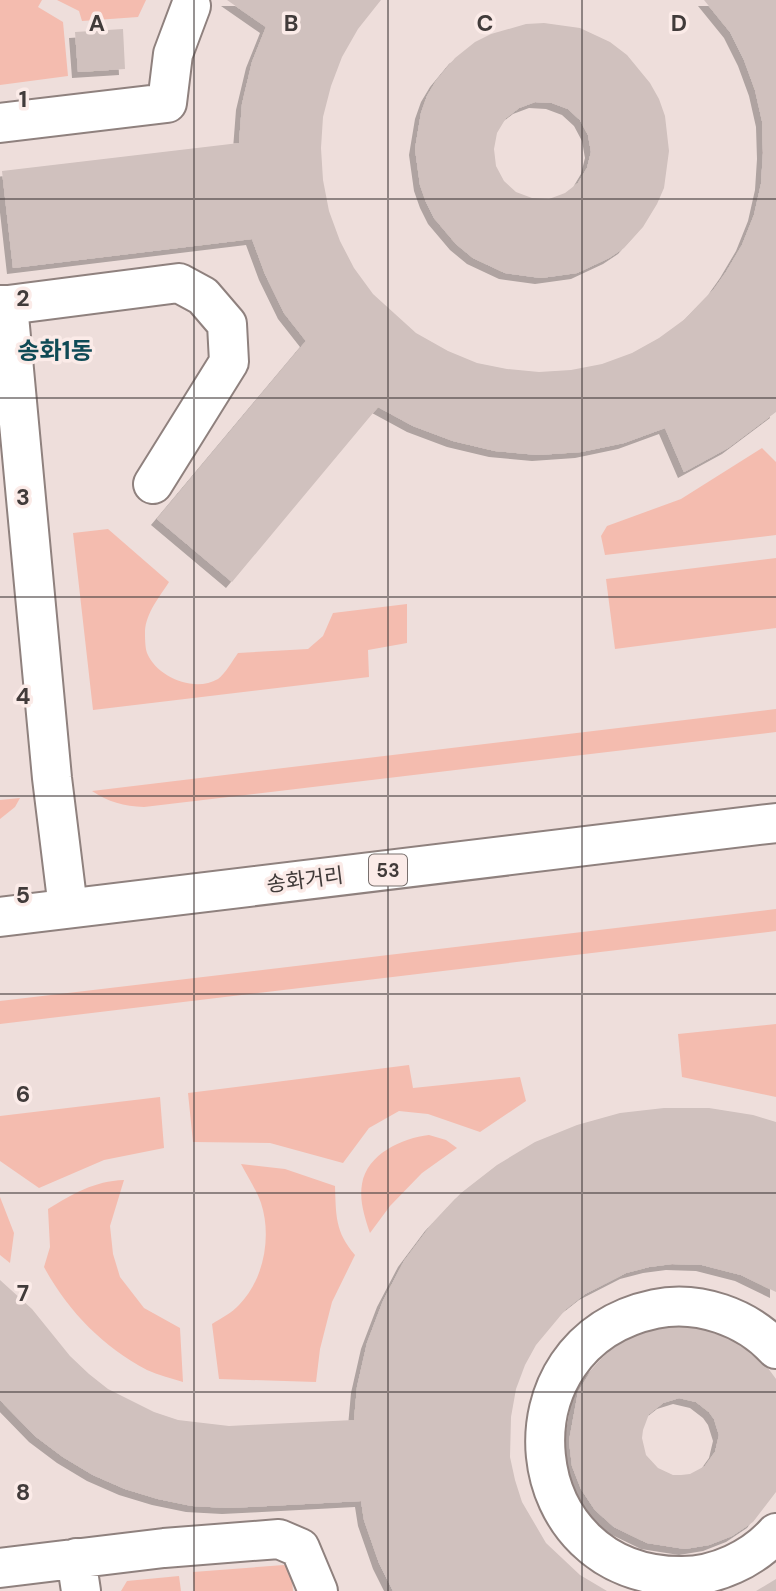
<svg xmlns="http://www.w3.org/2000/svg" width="776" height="1591" font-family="'DM Sans','Noto Sans KR',sans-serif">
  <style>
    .green { fill: #f4bcaf }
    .building { fill: #d0c1be; fill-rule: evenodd; filter: url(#shadow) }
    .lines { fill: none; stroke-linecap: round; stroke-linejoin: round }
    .minor-casing { stroke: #8f817e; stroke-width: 42 }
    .major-casing { stroke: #8f817e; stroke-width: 42 }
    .minor { stroke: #fff; stroke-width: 38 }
    .major { stroke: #fff; stroke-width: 38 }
    .grid { fill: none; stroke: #413b3a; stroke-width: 2; stroke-opacity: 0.55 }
    .labels { text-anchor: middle; stroke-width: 7; stroke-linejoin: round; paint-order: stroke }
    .shield { fill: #fbebe8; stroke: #79706e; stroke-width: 2 }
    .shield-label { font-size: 19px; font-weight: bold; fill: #413b3a }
    .street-label { font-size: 21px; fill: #413b3a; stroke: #fbebe8 }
    .quarter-label { font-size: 24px; font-weight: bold; fill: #0f4a55; stroke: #fbebe8 }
    .grid-label { font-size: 23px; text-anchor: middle; font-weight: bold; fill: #413b3a; stroke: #fbebe8; stroke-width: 7; stroke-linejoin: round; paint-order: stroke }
  </style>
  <defs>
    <filter id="shadow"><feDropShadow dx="-6" dy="6" stdDeviation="0" flood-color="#0004"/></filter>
  </defs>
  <rect width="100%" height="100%" fill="#eededb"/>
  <!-- green -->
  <path class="green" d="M0 0H42L38 7 63 22 68 76 0 85Z
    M57 0H146L138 17 82 21 79 11Z
    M762 448 776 462V535L605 555 601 536 607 526 681 499Z
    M108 529 169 582C160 596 146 613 145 631 145 637 145 647 147 653 157 677 194 693 218 679 225 674 233 660 238 653L308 649 323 636 333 613 407 604V643L368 650 369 677 93 710 73 533Z
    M776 558V628L615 649 606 579Z
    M776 709V732L144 807C124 806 108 802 92 791Z
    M20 798 15 807 0 819V800Z
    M776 909V931L0 1024V1001Z
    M776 1024V1097L682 1077 678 1034Z
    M409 1065 413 1088 520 1077 526 1101 480 1132 428 1114 399 1111 369 1128 343 1163 270 1143 193 1142 188 1093Z
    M160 1097 164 1148 104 1160 39 1188 0 1161V1116Z
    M429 1135 446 1140 457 1148 422 1173 390 1206 370 1233C365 1218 359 1201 362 1184 367 1154 402 1138 429 1135Z
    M241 1164 285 1169 335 1186C336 1215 335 1232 355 1255L332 1302 320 1349 316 1382 219 1379 212 1324C221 1318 232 1313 239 1305 264 1280 272 1236 261 1203 256 1189 247 1176 241 1164Z
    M124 1180 110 1226 113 1254 120 1277 144 1308 180 1328 183 1382C171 1378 158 1375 147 1370 102 1346 68 1311 44 1267L50 1247 48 1209C73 1194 94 1181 124 1180Z
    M0 1197 14 1233 10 1263 0 1255Z
    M284 1565 291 1568 293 1591H194L193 1572Z
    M179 1576 181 1591H121L127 1581Z"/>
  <!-- building -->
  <path class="building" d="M227 0H381L358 29 342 57 331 86 323 117 321 148 323 180 329 211 340 241 354 268 373 294 416 333 448 351 477 363 507 369 539 372 571 370 602 364 632 353 659 338 685 319 714 289 726 272 742 245 754 215 761 184 763 153 762 121 755 90 744 60 730 32 704 0H776V412L728 448 684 472 665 428 624 443 581 452 538 455 495 451 453 441 413 426 378 407 232 582 157 519 306 341 284 313 265 274 252 239 13 268 2 171 239 143 242 104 252 62 266 27Z
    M544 23 580 28 610 42 627 55 650 83 659 99 665 116 669 151 664 188 657 204 643 227 624 248 609 258 577 273 541 278 505 273 473 258 456 244 434 218 426 202 420 185 415 149 421 113 427 96 436 81 455 58 475 42 491 34 526 24ZM535 102 552 103 568 109 580 120 588 135 591 152 587 168 578 183 565 193 549 199 532 198 516 192 504 181 496 166 494 149 497 133 506 118 519 108Z
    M123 29 125 69 78 72 75 32Z
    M664 1108H709L753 1115 776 1122V1292L741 1275 702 1265 672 1264 649 1267 626 1273 585 1294 566 1309 536 1345 525 1365 516 1389 511 1417 510 1457 515 1480 522 1502 546 1543 580 1575 607 1591H393L379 1563 364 1520 361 1501 228 1508 192 1506 158 1499 125 1489 93 1475 63 1457 35 1436 0 1400V1280L32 1309 70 1356 89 1374 108 1389 154 1412 178 1420 229 1426 354 1420 357 1387 367 1343 383 1301 404 1261 431 1225 461 1193 497 1165 535 1142 577 1125 620 1113Z
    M676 1325 717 1332 747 1347 765 1364 776 1379V1492L753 1522 732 1536 709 1545 685 1549 647 1543 614 1527 595 1510 581 1489 572 1466 569 1441 578 1392 591 1371 608 1352 628 1338 651 1329ZM679 1398 696 1402 709 1412 714 1419 719 1435 715 1452 705 1466 690 1474 681 1475H673L658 1468 646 1455 642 1438 643 1430 649 1414 663 1403Z
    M776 1579V1591H756Z"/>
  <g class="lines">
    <defs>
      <path id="minor" d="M0 123 167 103 173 54 191 6
        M0 305H8L52 778 68 908
        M8 305 179 283 203 296 227 324 229 362 153 484
        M776 1349C747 1317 698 1300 655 1309 494 1343 516 1577 682 1576 716 1576 753 1559 776 1533
        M76 1558 81 1591
        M0 1568 164 1548 279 1539 300 1548 318 1591"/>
      <path id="major" d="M0 917 776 823"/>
    </defs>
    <!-- minor casing -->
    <use href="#minor" class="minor-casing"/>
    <!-- major casing -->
    <use href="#major" class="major-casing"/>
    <!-- minor -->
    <use href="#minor" class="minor"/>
    <!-- major -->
    <use href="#major" class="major"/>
  </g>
  <!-- grid -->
  <path class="grid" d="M194 0V1591M388 0V1591M582 0V1591M0 199H776M0 398H776M0 597H776M0 796H776M0 994H776M0 1193H776M0 1392H776"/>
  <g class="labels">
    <!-- shield labels -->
    <rect class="shield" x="369" y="854.5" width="38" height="31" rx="5"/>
    <g class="shield-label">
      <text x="388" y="877">53</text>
    </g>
    <!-- street labels -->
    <g class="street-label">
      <text transform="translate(305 880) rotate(-7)" y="7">송화거리</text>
    </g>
    <!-- quarter labels -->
    <g class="quarter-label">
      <text x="55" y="359">송화1동</text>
    </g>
  </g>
  <g class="grid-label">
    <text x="97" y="31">A</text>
    <text x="291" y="31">B</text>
    <text x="485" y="31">C</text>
    <text x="679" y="31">D</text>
    <text x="23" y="107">1</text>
    <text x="23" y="306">2</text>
    <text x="23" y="505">3</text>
    <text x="23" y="704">4</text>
    <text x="23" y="903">5</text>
    <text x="23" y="1102">6</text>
    <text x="23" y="1301">7</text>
    <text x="23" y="1500">8</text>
  </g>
</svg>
